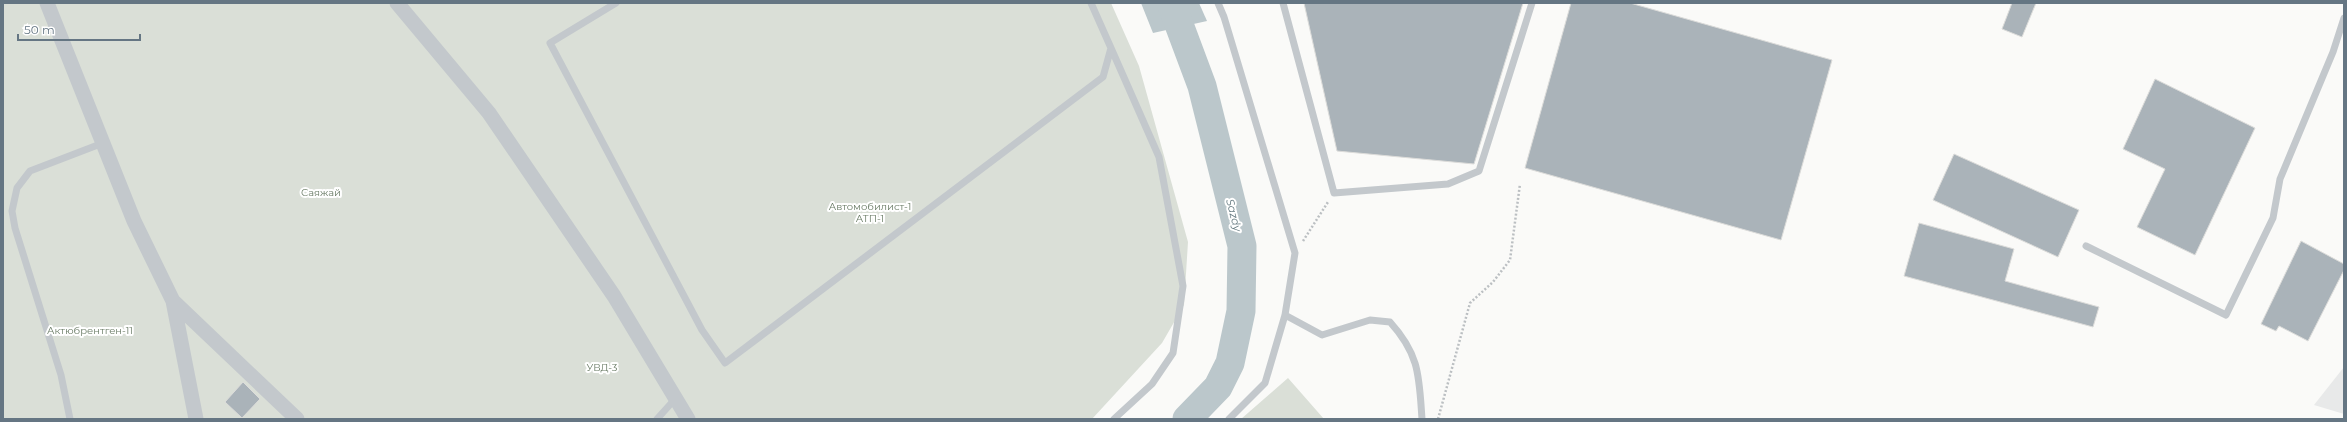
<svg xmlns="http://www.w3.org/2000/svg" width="2347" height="422" font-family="Montserrat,sans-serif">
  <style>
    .built { fill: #e8e9e9 }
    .green { fill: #dadfd7 }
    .water { fill: #bbc7cb }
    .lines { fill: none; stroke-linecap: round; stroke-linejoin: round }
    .river { stroke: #bbc7cb; stroke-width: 29 }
    .building { fill: #aab3b9; stroke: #dcdcda }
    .path { stroke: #bbbfc2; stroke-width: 2.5; stroke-dasharray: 2 2; stroke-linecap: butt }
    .lane { stroke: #c3c8cc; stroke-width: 7 }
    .street { stroke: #c3c8cc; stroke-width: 15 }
    .labels { text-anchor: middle; stroke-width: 4; stroke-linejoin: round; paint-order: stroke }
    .park-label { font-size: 10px; fill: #687a64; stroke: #fff }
    .water-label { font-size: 11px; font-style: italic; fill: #60757c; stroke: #fff }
  </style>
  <rect width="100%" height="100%" fill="#fafaf8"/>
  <!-- built -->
  <path class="built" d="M2344 367V414L2314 405Z"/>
  <!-- green -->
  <path class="green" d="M3 3H1111L1139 66 1188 242 1184 305 1162 343 1092 419H3Z
    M1288 378 1324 419H1241Z"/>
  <!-- water -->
  <path class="water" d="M1141 3H1199L1207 21 1153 33Z"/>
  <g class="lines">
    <!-- river -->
    <path class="river" d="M1171 3 1202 86 1242 246 1241 311 1230 363 1218 387 1187 419"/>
  </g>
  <!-- building -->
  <path class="building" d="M1304 3H1523L1474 164 1337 151Z
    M1571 3H1630L1832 60 1781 240 1525 168Z
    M2012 3H2036L2022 37 2002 29Z
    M2155 79 2255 128 2195 255 2137 227 2165 169 2123 149Z
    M1954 154 2079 210 2058 257 1933 200Z
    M1919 223 2014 249 2005 281 2099 307 2093 327 1904 276Z
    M2301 241 2344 264V270L2308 341 2279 326 2276 331 2261 324Z
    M243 382 260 399 242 418 225 402Z"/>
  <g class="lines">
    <!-- path -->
    <path class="path" d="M1303 241 1328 202
      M1438 419 1470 303 1493 282 1510 260 1520 184"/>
    <!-- lane -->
    <path class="lane" d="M616 3 550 43 702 330 725 363 1103 77 1111 48 1091 3
      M1218 3 1224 17 1295 253 1285 315 1265 383 1229 419
      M1283 3 1334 193 1448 184 1479 171 1532 3
      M1111 48 1159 157 1183 286 1173 353 1152 384 1114 419
      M2086 246 2226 315 2273 218 2280 179 2333 52 2344 18
      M1285 315 1322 335 1370 320 1390 322C1420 355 1419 377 1422 419
      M70 419 61 375 15 228 12 211 17 188 30 171 103 143
      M657 419 676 398"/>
    <!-- street -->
    <path class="street" d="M47 3 134 221 173 301 196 419
      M397 3 489 113 614 296 688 419
      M173 301 297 419"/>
  </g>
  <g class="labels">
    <!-- park labels -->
    <g class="park-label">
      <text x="321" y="196">Саяжай</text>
      <text x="870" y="210">Автомобилист-1<tspan x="870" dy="12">АТП-1</tspan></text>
      <text x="90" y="334">Актюбрентген-11</text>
      <text x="602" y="371">УВД-3</text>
    </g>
    <!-- water labels -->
    <g class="water-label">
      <text transform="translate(1234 215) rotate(76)" y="4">Sazdy</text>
    </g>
  </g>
  <!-- border -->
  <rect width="2347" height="422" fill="none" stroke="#657683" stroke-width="8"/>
  <!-- scale -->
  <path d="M18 34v6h122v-6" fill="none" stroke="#657683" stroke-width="2"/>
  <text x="24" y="34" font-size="12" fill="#657683" stroke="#ffffff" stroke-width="3" paint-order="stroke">50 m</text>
</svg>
